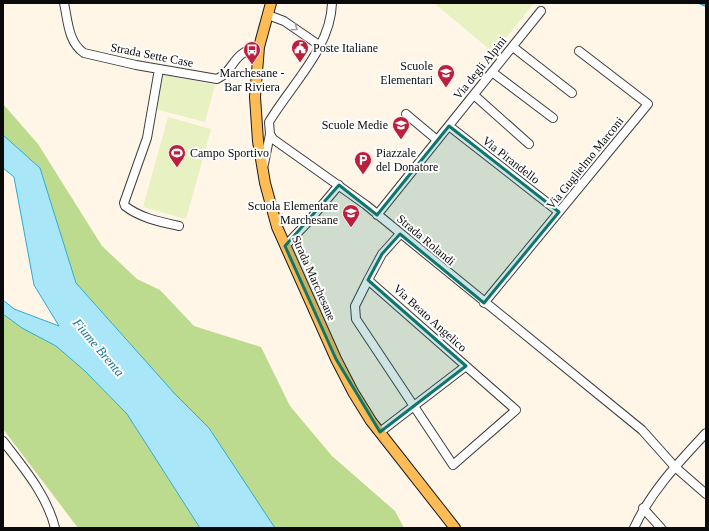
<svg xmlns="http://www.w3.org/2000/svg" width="709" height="531" font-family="'Times New Roman',serif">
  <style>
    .forest { fill: #bddb8f }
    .pitch { fill: #e8f1c2 }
    .water { fill: #a9e7f8; stroke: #2eaad2 }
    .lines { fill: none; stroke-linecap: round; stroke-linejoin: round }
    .stream { stroke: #2eaad2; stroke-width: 2 }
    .minor-casing { stroke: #3d3d3d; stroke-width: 10 }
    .major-casing { stroke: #1b1b1b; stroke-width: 12 }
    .minor { stroke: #fff; stroke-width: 8 }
    .major { stroke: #febc57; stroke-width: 10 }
    .oneway { stroke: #9d9d9d }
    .marked { fill: #0f766e; fill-opacity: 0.2; stroke: #0f766e; stroke-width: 3; stroke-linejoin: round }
    .labels { text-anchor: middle; stroke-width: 4; stroke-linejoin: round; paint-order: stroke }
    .poi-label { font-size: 12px; fill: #0a0a0a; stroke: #fff; text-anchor: start }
    .street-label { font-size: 12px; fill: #0a0a0a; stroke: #fff }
    .water-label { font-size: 13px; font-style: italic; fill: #10769e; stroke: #fff }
  </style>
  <rect width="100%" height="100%" fill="#fff6e7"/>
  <!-- forest -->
  <path class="forest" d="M3 104 38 144 102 246 137 279 160 290 194 326 261 347 290 406 332 456 395 511 404 528H275L209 428 175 394 76 283 40 168 3 135Z
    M3 314 22 328 56 346 85 371 127 414 200 528H78L3 429Z"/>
  <!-- pitch -->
  <path class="pitch" d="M434 3H532L533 4 494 53Z
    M162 74 215 85 205 122 155 109Z
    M168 117 211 129 186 219 143 207Z"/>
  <!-- water -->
  <path class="water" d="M3 135 40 168 76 283 175 394 209 428 275 528H200L127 414 85 371 56 346 22 328 3 314V300L14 309 59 326 34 285 14 177 3 168Z"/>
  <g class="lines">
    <!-- stream -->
    <path class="stream" d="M699 3 706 6"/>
    <defs>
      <path id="minor" d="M64 3C68 21 68 42 84 53L136 65 217 79C236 70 230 53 259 47
        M332 3C331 48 291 85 269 122L270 134 273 139 366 205 642 430 675 467 706 494
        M268 15 284 21 319 45
        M513 47 572 93
        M159 69 147 138 124 203 125 206C140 218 161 222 179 226
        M492 72 553 118
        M474 95 529 144
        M406 114 437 140
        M449 126 559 212
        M264 164 270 134
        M377 215 541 11
        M285 246 307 223 339 185
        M368 280 516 410 453 465 356 319 355 306 368 280 382 254 400 234
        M484 303 648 104 579 51
        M380 432 466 366
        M3 441C23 467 47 495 55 528
        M643 508 661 528
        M634 528C651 491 679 462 706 433"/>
      <path id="major" d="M271 3 259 47 255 97 258 141 265 183 277 227 336 359 353 392 371 421 455 528"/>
    </defs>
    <!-- minor casing -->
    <use href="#minor" class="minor-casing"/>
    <!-- major casing -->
    <use href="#major" class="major-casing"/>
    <!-- minor -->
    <use href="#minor" class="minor"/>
    <!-- major -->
    <use href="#major" class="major"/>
  </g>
  <!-- one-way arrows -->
  <defs><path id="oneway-chevron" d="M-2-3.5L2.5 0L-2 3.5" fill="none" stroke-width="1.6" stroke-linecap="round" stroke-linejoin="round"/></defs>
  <use class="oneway" href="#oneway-chevron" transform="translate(295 28) rotate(35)"/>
  <!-- marked area -->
  <path class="marked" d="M449 126 559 212 484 303 400 234 382 254 368 280 466 366 380 432 336 359 285 246 339 185 377 215Z"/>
  <!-- icons -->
  <defs>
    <symbol id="civic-pin" viewBox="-11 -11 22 30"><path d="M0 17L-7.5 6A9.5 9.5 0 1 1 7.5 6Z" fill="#be1e3e" stroke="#fff"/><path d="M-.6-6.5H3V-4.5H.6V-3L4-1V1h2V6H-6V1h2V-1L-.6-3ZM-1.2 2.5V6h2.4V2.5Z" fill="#fff"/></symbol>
    <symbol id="bus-pin" viewBox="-11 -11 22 30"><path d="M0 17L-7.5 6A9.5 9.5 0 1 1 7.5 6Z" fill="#be1e3e" stroke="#fff"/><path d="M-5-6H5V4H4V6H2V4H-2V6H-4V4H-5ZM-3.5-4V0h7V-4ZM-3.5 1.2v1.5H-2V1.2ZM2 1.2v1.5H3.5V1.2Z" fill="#fff"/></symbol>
    <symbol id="school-pin" viewBox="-11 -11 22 30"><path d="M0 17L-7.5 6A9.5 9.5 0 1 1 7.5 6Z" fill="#be1e3e" stroke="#fff"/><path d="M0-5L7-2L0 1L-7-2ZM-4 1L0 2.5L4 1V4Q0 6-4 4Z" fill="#fff"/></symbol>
    <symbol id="stadium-pin" viewBox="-11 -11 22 30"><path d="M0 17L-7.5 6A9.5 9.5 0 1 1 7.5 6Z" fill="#be1e3e" stroke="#fff"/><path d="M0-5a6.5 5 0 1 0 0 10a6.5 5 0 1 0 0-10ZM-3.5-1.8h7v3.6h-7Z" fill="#fff"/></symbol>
    <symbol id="parking-pin" viewBox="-11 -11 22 30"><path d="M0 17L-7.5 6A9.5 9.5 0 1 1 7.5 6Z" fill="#be1e3e" stroke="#fff"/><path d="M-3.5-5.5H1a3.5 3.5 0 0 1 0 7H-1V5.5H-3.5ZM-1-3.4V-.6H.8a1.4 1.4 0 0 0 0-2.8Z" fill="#fff"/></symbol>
  </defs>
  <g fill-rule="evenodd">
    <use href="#civic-pin" x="290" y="38" width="20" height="27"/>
    <use href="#bus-pin" x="242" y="40" width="20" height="27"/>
    <use href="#school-pin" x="436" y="63" width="20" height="27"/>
    <use href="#school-pin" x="391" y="115" width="20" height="27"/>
    <use href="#stadium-pin" x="167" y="143" width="20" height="27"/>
    <use href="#parking-pin" x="353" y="150" width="20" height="27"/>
    <use href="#school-pin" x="341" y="203" width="20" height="27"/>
  </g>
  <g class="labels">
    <!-- poi labels -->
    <g class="poi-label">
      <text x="313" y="52">Poste Italiane</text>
      <text x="433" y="70" text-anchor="end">Scuole<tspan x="433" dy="14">Elementari</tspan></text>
      <text x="252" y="77" text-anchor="middle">Marchesane -<tspan x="252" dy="14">Bar Riviera</tspan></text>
      <text x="388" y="129" text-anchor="end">Scuole Medie</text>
      <text x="190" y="157">Campo Sportivo</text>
      <text x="376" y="157">Piazzale<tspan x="376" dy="14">del Donatore</tspan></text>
      <text x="338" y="210" text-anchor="end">Scuola Elementare<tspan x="338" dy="14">Marchesane</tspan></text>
    </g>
    <!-- street labels -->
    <g class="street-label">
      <text transform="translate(152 55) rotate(11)" y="4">Strada Sette Case</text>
      <text transform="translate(480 68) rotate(-51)" y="4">Via degli Alpini</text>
      <text transform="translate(511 160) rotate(38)" y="4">Via Pirandello</text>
      <text transform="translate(585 163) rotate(-51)" y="4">Via Guglielmo Marconi</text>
      <text transform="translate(426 240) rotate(40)" y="4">Strada Rolandi</text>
      <text transform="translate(314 278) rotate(66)" y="4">Strada Marchesane</text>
      <text transform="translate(430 318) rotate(42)" y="4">Via Beato Angelico</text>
    </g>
    <!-- water labels -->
    <g class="water-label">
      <text transform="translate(99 347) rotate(50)" y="5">Fiume Brenta</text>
    </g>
  </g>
  <!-- border -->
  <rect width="709" height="531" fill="none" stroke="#0a0a0a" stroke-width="8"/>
</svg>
